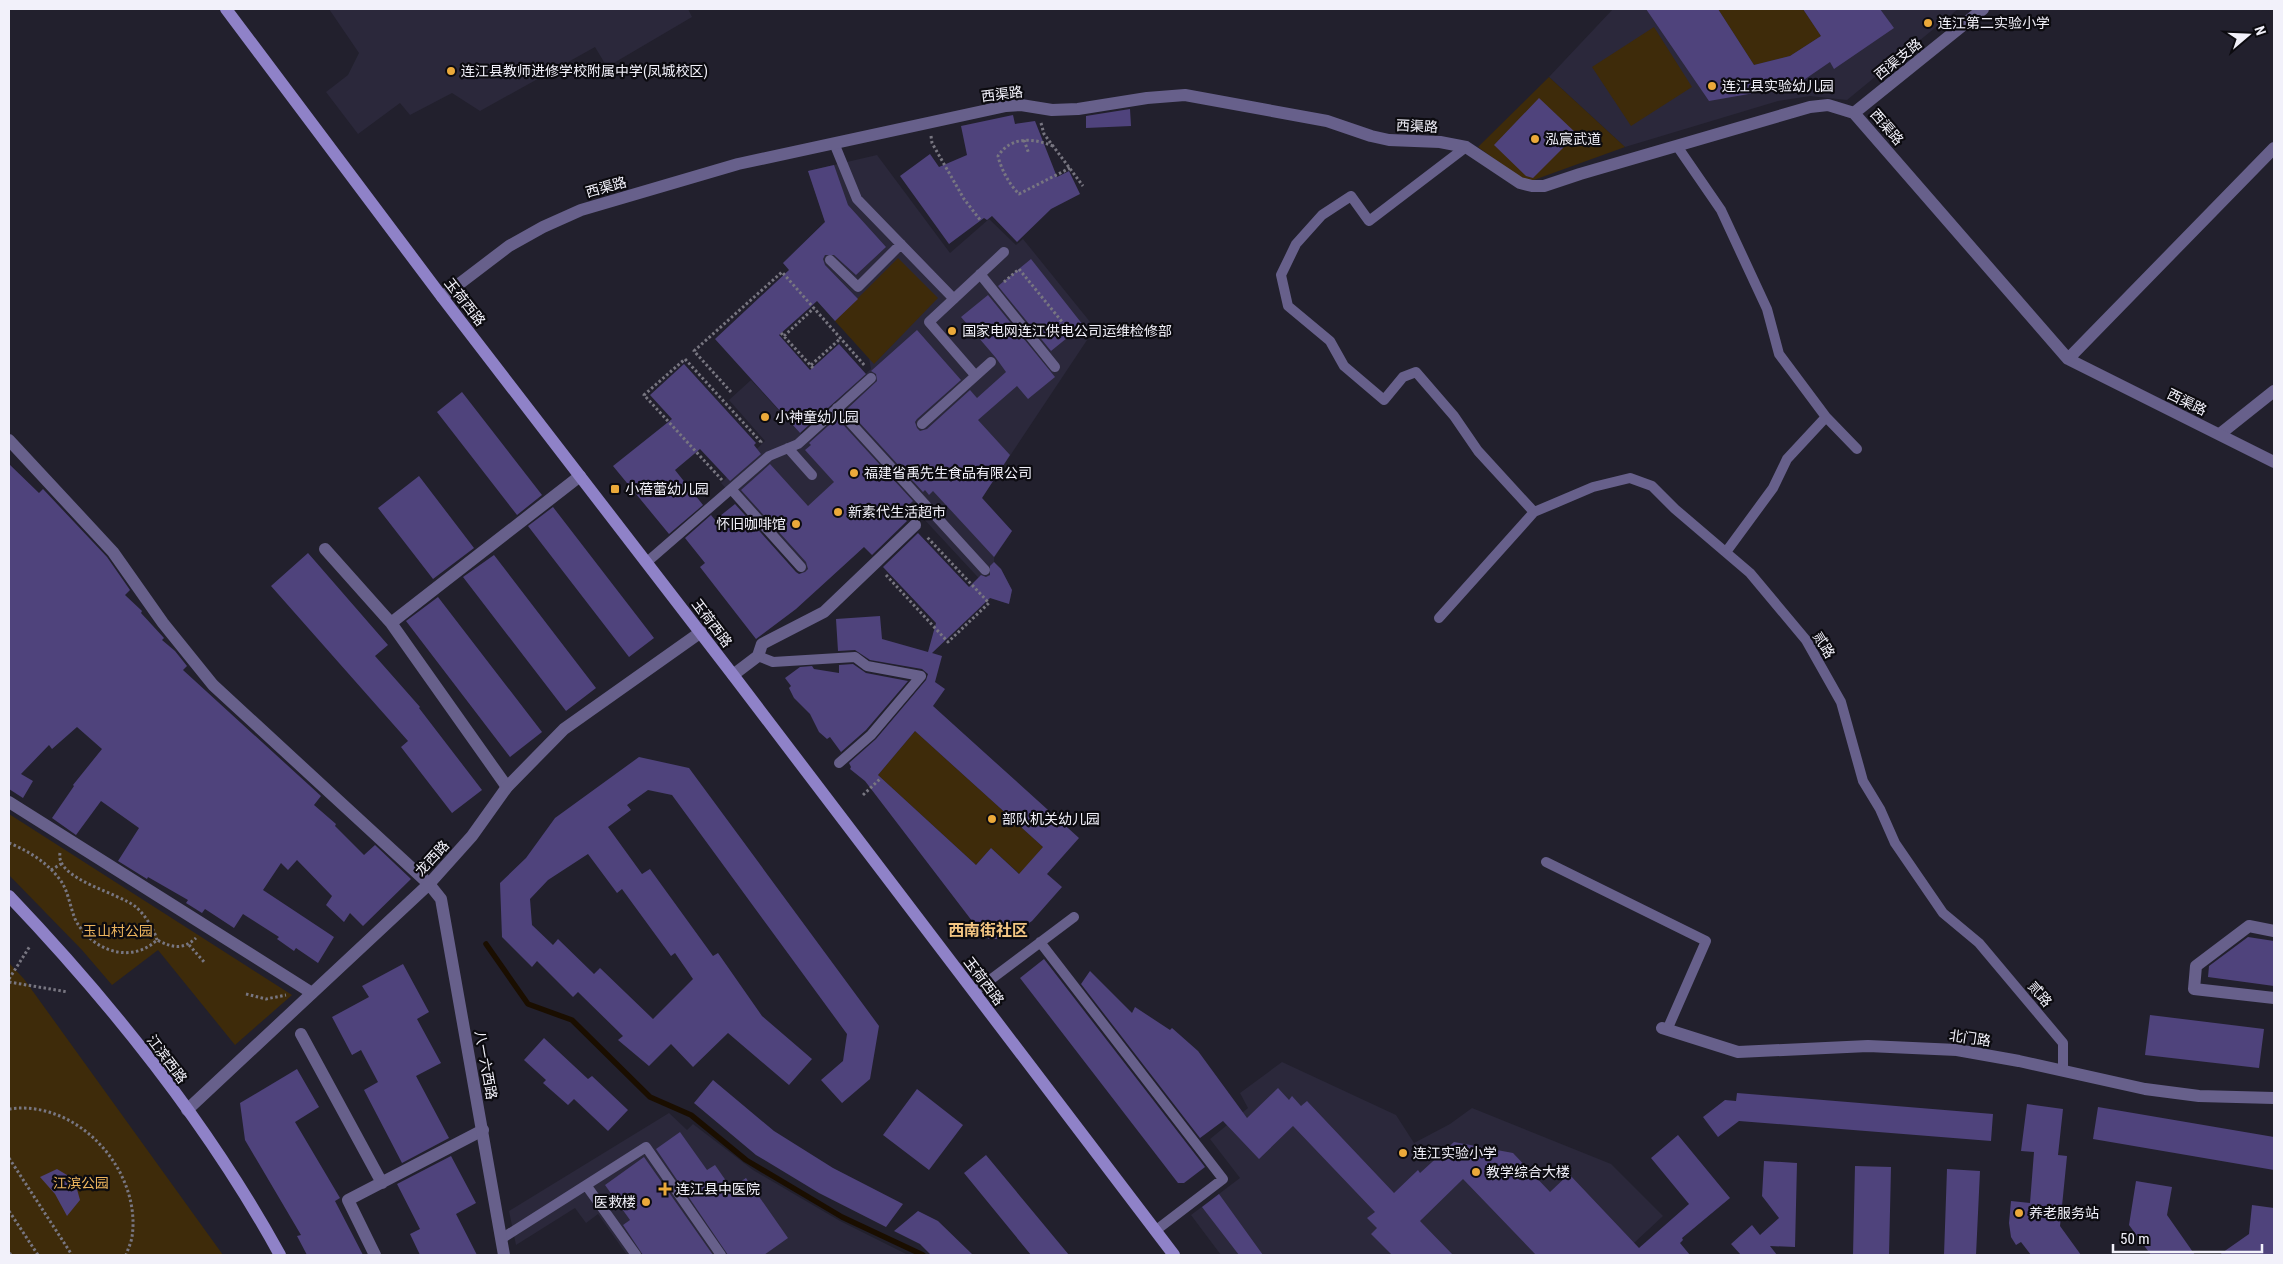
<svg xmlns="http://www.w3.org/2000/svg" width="2283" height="1264" font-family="'Roboto Condensed','Noto Sans SC',sans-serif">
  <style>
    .built { fill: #2b283b }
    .green { fill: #3e2b0a }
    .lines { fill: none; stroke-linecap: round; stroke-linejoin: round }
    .stream { stroke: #1a0e00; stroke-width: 5.5 }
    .building { fill: #4f437c; fill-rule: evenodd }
    .path { stroke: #787681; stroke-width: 3; stroke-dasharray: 2.5 2.5; stroke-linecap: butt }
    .service { stroke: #67608b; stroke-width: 10 }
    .minor { stroke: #67608b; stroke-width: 12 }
    .tertiary { stroke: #67608b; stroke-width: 12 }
    .secondary { stroke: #8f82c8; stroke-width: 12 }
    .poi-dot { fill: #eba93a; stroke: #0c0b10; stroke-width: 2 }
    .labels { text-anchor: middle; stroke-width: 4.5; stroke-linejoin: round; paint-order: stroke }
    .poi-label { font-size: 14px; fill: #f2f1fa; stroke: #0c0b10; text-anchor: start }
    .street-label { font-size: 14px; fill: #f2f1fa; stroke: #0c0b10 }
    .park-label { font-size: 14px; fill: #ecb45d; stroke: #0c0b10 }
    .quarter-label { font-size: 16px; font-weight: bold; fill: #f3c582; stroke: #0c0b10 }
  </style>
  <rect width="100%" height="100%" fill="#22202d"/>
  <!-- built -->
  <path class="built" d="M329 9H688L692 17 607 67 595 47 480 111 452 93 410 115 400 103 358 134 326 92 348 75 359 53Z
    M1613 9H1958L1847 100 1810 96 1778 101 1625 147 1549 77Z
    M877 155 950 253 989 219 1016 245 1023 239 1095 328 982 498 1012 531 994 558V562L1001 569 1012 590 1010 600 1006 603 1000 601 910 504 817 590 721 483 765 441 729 400 751 380 801 434 871 369 869 358 783 263 825 222 808 171Z
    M1282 1062 1396 1115 1414 1143 1450 1124 1472 1108 1611 1164 1663 1216 1621 1255H1221L1191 1215 1240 1178 1210 1139 1248 1108 1240 1093Z
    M669 1113 687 1130 693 1124 753 1170 840 1221 908 1255H627L598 1214 586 1223 575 1208 516 1245 509 1211Z"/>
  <!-- green -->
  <path class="green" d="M1718 9H1803L1821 36 1790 56 1754 65Z
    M1654 27 1692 87 1631 126 1592 67Z
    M1549 77 1625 147 1531 181 1518 176 1478 147Z
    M898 258 938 298 874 364 835 321Z
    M915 731 1043 847 1032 860 1047 874 1035 888 991 848 976 865 878 775Z
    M9 814 292 995 235 1045 158 950 112 985 82 950 9 875Z
    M9 963 24 979 223 1255H9Z"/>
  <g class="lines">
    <!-- stream -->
    <path class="stream" d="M486 944 528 1004 572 1020 650 1097 691 1115 746 1160 842 1217 923 1255"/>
  </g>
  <!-- building -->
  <path class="building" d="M1646 9H1718L1754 65 1790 56 1821 36 1803 9H1880L1894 28 1834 69 1830 62 1795 86 1709 101Z
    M1539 98 1577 134 1533 178 1526 176 1494 145Z
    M1130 109 1131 126 1086 128V116Z
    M1013 115 1015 124 1035 121 1057 177 1069 171 1080 194 1051 209 1017 242 992 216 987 220 984 218 949 244 900 176 930 154 939 167 967 155 961 126Z
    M834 165 848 205 886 247 856 275 834 255H825L823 259 825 265 858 299 835 321 817 301 779 335 810 370 839 344 866 374 800 433 715 339 789 270 783 263 825 222 808 171Z
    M1031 259 1083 325 1051 351 998 286Z
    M988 295 1055 377 1028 399 1017 386 978 420 1010 455 982 498 1012 531 994 557 933 491 929 495 925 490 923 492 847 409 877 381 876 374 871 371 917 330 961 380 917 419 915 422 917 428 920 431 927 429 970 390 977 398 1006 372 996 358 961 317Z
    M684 364 756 443 754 445 761 454 730 481 700 449 675 470 703 505 669 534 613 466 672 419 650 395Z
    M462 392 542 495 517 515 437 412Z
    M837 418 913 501 900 513 907 521 872 555 864 547 796 609 756 639 700 567 705 563 685 538 711 515 715 520 735 504 796 572 799 574 805 572 808 569 806 562 741 490 770 464 808 506 834 482 805 450 811 445 809 443Z
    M9 464 39 493 43 489 107 557 130 590 125 595 142 611 141 613 164 638 162 640 175 651 187 666 183 670 321 796 314 805 336 824 335 826 364 855 375 845 411 879 363 926 350 913 344 922 326 905 332 896 297 860 288 870 281 863 263 890 334 937 318 963 296 948 294 951 277 939 279 937 243 914 234 928 205 909 202 913 186 903 188 900 148 877 147 879 118 861 139 828 101 801 76 835 52 818 74 786 73 785 102 749 77 727 52 749 49 745 21 774 33 781 23 798 9 789Z
    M419 476 474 548 433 579 378 508Z
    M553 507 654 638 629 657 528 526Z
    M918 533 969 587 981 575 986 577 990 575V566L994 562 1001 569 1012 590 1009 604 990 598 932 653 942 656 935 682 945 689 933 706 1079 838 1047 874 1062 887 1032 921 1005 939H989L982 934 865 781 850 769 851 767 849 763 876 739 926 680 928 674 922 669 870 660 855 650 838 651 836 619 880 616 882 639 928 652 936 623 883 567ZM915 731 1043 847 1019 874 991 848 976 865 878 775Z
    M308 553 388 645 375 656 420 707 419 708 482 790 452 813 401 747 408 741 271 586Z
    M494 555 596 688 566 711 463 577Z
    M438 597 542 732 510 757 406 621Z
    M853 664 866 673 908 681 866 730 841 752 830 737 827 739 819 732 810 714 794 698 789 688 791 686 785 678 800 667 812 666 814 669 839 673V665Z
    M639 757 689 768 879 1026 870 1079 842 1103 821 1080 843 1061 847 1034 672 795 648 790 627 805 631 810 608 827 642 874 650 869 713 956 718 953 762 1016 812 1059 789 1085 728 1033 693 1067 671 1044 649 1066 618 1040 623 1036 578 992 573 997 537 961 532 967 502 937 500 883 526 858 555 818ZM588 854 617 893 622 889 671 956 675 953 693 979 653 1019 600 968 594 974 558 939 553 945 532 925 530 899 548 880Z
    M2248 937 2274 941V986L2208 977 2209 966Z
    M1044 959 1205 1167 1184 1183H1178L1020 978Z
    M403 964 429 1012 417 1019 441 1063 416 1076 449 1138 402 1163 364 1090 378 1082 361 1050 352 1055 332 1017 369 997 362 986Z
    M1090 971 1132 1013 1135 1007 1170 1030 1172 1028 1198 1051 1247 1118 1278 1088 1289 1100 1292 1096 1301 1106 1307 1101 1394 1193 1418 1170 1420 1173 1454 1142 1513 1153 1550 1192 1569 1174 1639 1248 1689 1204 1651 1158 1678 1135 1730 1198 1682 1238 1683 1240 1680 1243 1690 1255H1536L1463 1179 1420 1221 1453 1255H1392L1371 1234 1377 1228 1367 1218 1375 1212 1293 1126 1259 1159 1223 1121 1200 1138 1081 984Z
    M2150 1015 2264 1029 2259 1068 2145 1055Z
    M544 1038 588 1079 592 1076 628 1110 608 1131 574 1099 568 1105 543 1083 546 1080 524 1060Z
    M297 1069 319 1107 295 1122 340 1198 335 1201 363 1255H307L297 1236 301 1235 245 1140 240 1103Z
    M713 1080 774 1131 833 1168 903 1204 886 1227 819 1193 756 1155 694 1103Z
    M917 1089 963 1125 929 1170 883 1135Z
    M1737 1093 1993 1114 1991 1141 1739 1121 1718 1137 1703 1117 1725 1100 1736 1101Z
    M2027 1104 2063 1109 2058 1155 2067 1156 2060 1226 2081 1255H2031L2021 1242 2016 1245 2011 1237 2009 1223 2011 1201 2030 1203 2034 1152 2021 1151Z
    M2098 1107 2274 1137V1170L2093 1139Z
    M680 1132 707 1170 715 1165 731 1188 746 1178 788 1238 764 1255H728L656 1149Z
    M986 1155 1069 1255H1031L964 1173Z
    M451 1156 476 1203 456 1214 477 1255H420L410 1234 420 1229 397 1184Z
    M644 1157 713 1255H643L623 1225 630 1220 605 1185Z
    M1764 1161 1797 1163 1795 1247 1770 1246 1777 1255H1741L1731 1244 1752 1225 1760 1235 1779 1218 1762 1196Z
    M1855 1166 1891 1167 1889 1255H1853Z
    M57 1169 67 1175 75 1182 80 1200 67 1216 55 1194 40 1177Z
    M1947 1169 1980 1171 1976 1255H1944Z
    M2136 1181 2172 1187 2167 1215 2195 1255H2151L2129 1225Z
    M1219 1194 1263 1255H1239L1202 1207Z
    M2252 1205 2274 1208V1255H2219L2249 1234Z
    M918 1211 938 1221 973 1255H931L920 1244 894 1231Z"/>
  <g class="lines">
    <!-- path -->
    <path class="path" d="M1041 123 1044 134 1083 186
      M931 136 932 143 964 199 981 221
      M1024 140 1029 154
      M1053 146C1033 138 1011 136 998 156 1001 169 1009 184 1019 194L1070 168
      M1004 282 1019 269 1072 334
      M781 333 813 368
      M784 336 814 308
      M811 365 841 338
      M731 392 694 351 782 272 865 366
      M722 480 644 395 685 359 761 442 759 443
      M886 575 948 642 989 603 926 536
      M863 795 881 778
      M9 843C29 851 48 863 61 881 69 893 70 908 76 921 92 950 130 965 157 940 173 948 183 950 196 938
      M60 853C55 879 119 893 136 907 145 915 154 929 157 940
      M51 870 61 864
      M189 945 205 963
      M9 979 30 946
      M9 982 68 992
      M246 994 266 999 286 995
      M9 1109C77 1099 142 1170 132 1237 131 1243 128 1249 126 1255
      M9 1158 72 1255
      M9 1211 38 1255
      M9 1253 12 1255"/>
    <!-- service -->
    <path class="service" d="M834 143 857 199 954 299
      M1677 146 1721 210 1767 309 1779 354 1826 417 1857 449
      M1466 147 1369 221 1351 196 1322 215 1296 244 1281 275 1288 306 1330 341 1344 366 1384 400 1403 377 1416 372 1454 416 1478 451 1534 512
      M830 260 858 287 901 244
      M980 274 1055 367
      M975 375 929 322 1004 252
      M837 408 985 570
      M922 424 991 362
      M788 448 812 475
      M731 489 801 567
      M1726 552 1773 488 1787 459 1826 417
      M647 562 769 456 798 444 871 378
      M1439 618 1534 512 1593 487 1630 478 1652 486 1675 509 1750 573 1806 640 1841 702 1863 781 1880 809 1895 843 1943 913 1979 943 2063 1043V1071
      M758 656 773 662 855 657 867 666 921 676 871 735 839 763
      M1546 862 1706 941 1667 1030
      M1040 942 1223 1179 1155 1231
      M974 992 1074 917
      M586 1185 636 1255
      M501 1239 646 1147 721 1255"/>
    <!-- minor -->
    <path class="minor" d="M2220 434 2274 391
      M9 440 113 552 163 623 213 685 429 884
      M325 549 391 623 507 787
      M391 623 580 476
      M733 675 758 656 762 644 824 612 915 525
      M9 802 312 993
      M2274 931 2249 926 2196 966 2194 989 2274 998
      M1662 1028 1738 1052 1868 1046 1957 1050 2019 1061 2145 1089 2199 1096 2274 1098
      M301 1034 382 1183
      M375 1255 348 1200 483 1130"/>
    <!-- tertiary -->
    <path class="tertiary" d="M1854 113 1983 9
      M442 297 509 246 543 227 581 210 738 164 1006 106 1021 105 1052 110 1078 109 1147 98 1185 95 1327 121 1371 136 1389 140 1440 142 1466 147 1520 183 1532 186H1544L1580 174 1810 107 1828 105 1854 113 2068 359 2274 462
      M2068 359 2274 148
      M429 884 441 899 504 1255
      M187 1110 429 884 472 836 507 787 564 729 701 632"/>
    <!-- secondary -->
    <path class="secondary" d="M226 9 442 297 733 675 1174 1255
      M9 896C112 1004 208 1124 280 1255"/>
  </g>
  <!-- markers -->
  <g class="poi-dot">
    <circle cx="1928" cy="23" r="5"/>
    <circle cx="451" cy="71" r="5"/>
    <circle cx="1712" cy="86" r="5"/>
    <circle cx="1535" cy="139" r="5"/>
    <circle cx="952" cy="331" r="5"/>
    <circle cx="765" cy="417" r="5"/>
    <circle cx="854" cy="473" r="5"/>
    <rect x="610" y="484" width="10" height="10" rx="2.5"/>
    <circle cx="838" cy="512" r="5"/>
    <circle cx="796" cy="524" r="5"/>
    <circle cx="992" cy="819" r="5"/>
    <circle cx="1403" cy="1153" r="5"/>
    <circle cx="1476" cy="1172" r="5"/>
    <path d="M662.5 1181.5h5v5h5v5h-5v5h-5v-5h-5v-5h5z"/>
    <circle cx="646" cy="1202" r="5"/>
    <circle cx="2019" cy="1213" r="5"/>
  </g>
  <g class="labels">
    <!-- poi labels -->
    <g class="poi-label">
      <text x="1938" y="28">连江第二实验小学</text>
      <text x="461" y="76">连江县教师进修学校附属中学(凤城校区)</text>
      <text x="1722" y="91">连江县实验幼儿园</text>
      <text x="1545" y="144">泓宸武道</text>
      <text x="962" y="336">国家电网连江供电公司运维检修部</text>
      <text x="775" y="422">小神童幼儿园</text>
      <text x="864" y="478">福建省禹先生食品有限公司</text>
      <text x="625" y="494">小蓓蕾幼儿园</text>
      <text x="848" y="517">新素代生活超市</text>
      <text x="786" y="529" text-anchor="end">怀旧咖啡馆</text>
      <text x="1002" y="824">部队机关幼儿园</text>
      <text x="1413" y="1158">连江实验小学</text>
      <text x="1486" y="1177">教学综合大楼</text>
      <text x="676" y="1194">连江县中医院</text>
      <text x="636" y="1207" text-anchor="end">医救楼</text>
      <text x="2029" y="1218">养老服务站</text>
    </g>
    <!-- street labels -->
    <g class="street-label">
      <text transform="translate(1898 59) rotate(-39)" y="5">西渠支路</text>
      <text transform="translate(1002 94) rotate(-7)" y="5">西渠路</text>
      <text transform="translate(1417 126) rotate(3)" y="5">西渠路</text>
      <text transform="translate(1887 127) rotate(49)" y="5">西渠路</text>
      <text transform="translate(606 187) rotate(-16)" y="5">西渠路</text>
      <text transform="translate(465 302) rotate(52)" y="5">玉荷西路</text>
      <text transform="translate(2187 402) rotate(26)" y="5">西渠路</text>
      <text transform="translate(712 623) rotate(53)" y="5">玉荷西路</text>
      <text transform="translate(1824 645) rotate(59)" y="5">贰路</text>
      <text transform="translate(432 858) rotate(-47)" y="5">龙西路</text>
      <text transform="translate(984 981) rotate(53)" y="5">玉荷西路</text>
      <text transform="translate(2040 994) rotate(50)" y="5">贰路</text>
      <text transform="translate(1970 1038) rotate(8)" y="5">北门路</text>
      <text transform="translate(167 1059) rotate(53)" y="5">江滨西路</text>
      <text transform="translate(486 1065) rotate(80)" y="5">八一六西路</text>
    </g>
    <!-- park labels -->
    <g class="park-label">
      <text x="118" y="936">玉山村公园</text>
      <text x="81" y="1188">江滨公园</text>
    </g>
    <!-- quarter labels -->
    <g class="quarter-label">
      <text x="988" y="936">西南街社区</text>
    </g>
  </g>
  <!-- border -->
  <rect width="2283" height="1264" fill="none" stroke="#f2f1fa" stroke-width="20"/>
  <!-- north arrow -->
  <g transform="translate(2248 35) rotate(71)" stroke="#0c0b10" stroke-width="4" paint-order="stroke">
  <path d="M0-4L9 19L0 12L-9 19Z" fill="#f2f1fa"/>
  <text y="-8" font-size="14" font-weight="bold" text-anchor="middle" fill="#f2f1fa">N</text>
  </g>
  <!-- scale -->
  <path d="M2113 1244v8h149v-8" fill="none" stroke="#f2f1fa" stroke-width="2.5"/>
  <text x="2120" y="1244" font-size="15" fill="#f2f1fa" stroke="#0c0b10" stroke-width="4" paint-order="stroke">50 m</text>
</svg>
